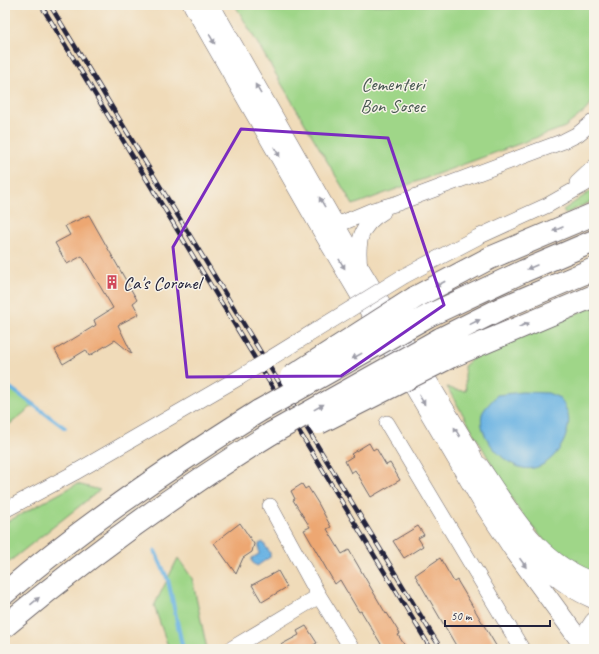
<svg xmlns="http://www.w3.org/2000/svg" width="599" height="654" font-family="Caveat,sans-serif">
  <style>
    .green { fill: #9fd688; stroke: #607c62 }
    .water { fill: #6cb4e3; stroke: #476b8f }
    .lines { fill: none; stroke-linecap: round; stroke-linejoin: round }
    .stream { stroke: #6cb4e3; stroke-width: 4 }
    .building { fill: #eda772 }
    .minor-casing { stroke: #6a6367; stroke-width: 16 }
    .major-casing { stroke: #6a6367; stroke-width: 20 }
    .highway-casing { stroke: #6a6367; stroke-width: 24 }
    .minor { stroke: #fff; stroke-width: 15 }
    .major { stroke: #fff; stroke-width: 19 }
    .highway { stroke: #fff; stroke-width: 22 }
    .rail-casing { stroke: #22223b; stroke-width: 4.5 }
    .rail { stroke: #f7f3e8; stroke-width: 3; stroke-dasharray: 9; stroke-linecap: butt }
    .minor-bridge-casing { stroke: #6a6367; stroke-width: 16; stroke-linecap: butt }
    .highway-bridge-casing { stroke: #6a6367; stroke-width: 24; stroke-linecap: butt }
    .minor-bridge { stroke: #fff; stroke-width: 15 }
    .highway-bridge { stroke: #fff; stroke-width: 22 }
    .oneway { fill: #9c9ca7 }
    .marked { fill: none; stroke: #7b2cbf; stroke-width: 3; stroke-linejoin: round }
    .labels { text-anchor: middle; stroke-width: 3; stroke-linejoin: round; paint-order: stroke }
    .park-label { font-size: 19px; fill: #485852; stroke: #f7f3e8 }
    .poi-label { font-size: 19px; fill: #22223b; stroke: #f7f3e8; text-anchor: start }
  </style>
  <rect width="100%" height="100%" fill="#f7f3e8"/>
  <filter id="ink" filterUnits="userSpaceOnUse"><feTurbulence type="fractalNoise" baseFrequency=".025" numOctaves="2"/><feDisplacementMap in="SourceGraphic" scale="8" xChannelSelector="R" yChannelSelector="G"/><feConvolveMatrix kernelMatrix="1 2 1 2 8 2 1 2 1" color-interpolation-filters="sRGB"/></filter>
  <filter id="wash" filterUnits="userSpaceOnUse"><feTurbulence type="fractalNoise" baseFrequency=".012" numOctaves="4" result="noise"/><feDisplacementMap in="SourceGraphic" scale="16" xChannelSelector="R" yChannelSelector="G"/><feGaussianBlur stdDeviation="0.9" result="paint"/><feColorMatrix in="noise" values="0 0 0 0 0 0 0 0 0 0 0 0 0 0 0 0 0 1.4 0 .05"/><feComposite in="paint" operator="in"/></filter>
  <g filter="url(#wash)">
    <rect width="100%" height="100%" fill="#f0dbb9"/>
    <!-- green -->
    <path class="green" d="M235 5H594V100L585 111 565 127 353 205Z
      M594 189V200L565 214 563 210Z
      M594 306V573L585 570 553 551 519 511 447 387 455 390 466 391 464 366 476 356Z
      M5 384 35 404 5 428Z
      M77 484 100 490 5 565V523Z
      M178 558 192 578 207 649H169L154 606Z"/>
    <!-- water -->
    <path class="water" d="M522 392 548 393 560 398C570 414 571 421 565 438 559 454 542 472 523 468 503 464 477 436 482 414 484 408 493 400 497 395Z
      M263 542 270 553V557L257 566 252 562V558L259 554V544Z"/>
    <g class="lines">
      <!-- stream -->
      <path class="stream" d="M5 384 65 428
        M155 551 168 580 183 649"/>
    </g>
    <g id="blocks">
      <!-- building -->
      <path class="building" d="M89 215 137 300 133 303 139 314 118 325 132 354 115 340 89 356 86 350 63 364 55 350 96 325 94 320 113 308 82 256 67 264 55 243 70 235 65 226Z
        M369 443 373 450 376 448 386 465 390 463 400 480 371 497 355 470 351 473 345 461 353 456 351 454Z
        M302 484 305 489 308 487 318 503 331 527 327 529 342 554 349 550 386 614 387 613 400 634 398 635 407 649H384L361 611 359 612 340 580 335 584 304 530 310 527 293 500 295 499 291 491Z
        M240 523 254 544 252 552 243 558 236 574 214 543Z
        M418 526 424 535 418 538 423 546 404 558 393 541Z
        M440 558 454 582 457 580 498 649H458L415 575Z
        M278 571 287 587 262 602 252 585Z
        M306 626 317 643 306 649H273L299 635 297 631Z"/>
    </g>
  </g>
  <g filter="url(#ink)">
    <use href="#blocks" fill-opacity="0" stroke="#6a6367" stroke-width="1"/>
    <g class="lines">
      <defs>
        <path id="minor" d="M577 183 594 167
          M333 220 342 223 373 210 398 203 564 141 578 134 594 121
          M360 268C357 242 359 226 383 212
          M404 276 478 237 548 205 594 179
          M387 423 522 649
          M270 506 319 596 352 649
          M5 510 74 473 240 377
          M231 649 319 596"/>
        <path id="major" d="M193 5 324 234 484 505 513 549 580 641 583 649
          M210 5 360 269 469 450 483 481
          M479 466C511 512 537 564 594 582
          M518 535C539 563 561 585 594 599
          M585 649 587 633 594 622"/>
        <path id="highway" d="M416 297 490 258 594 214
          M428 316 524 271 594 241
          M440 339 502 308 594 269
          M450 357 594 296
          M5 593C84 525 171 466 259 411
          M5 626C90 555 178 491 272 433"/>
      </defs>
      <!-- minor casing -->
      <use href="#minor" class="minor-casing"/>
      <!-- major casing -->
      <use href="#major" class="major-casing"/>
      <!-- highway casing -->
      <use href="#highway" class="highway-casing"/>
      <!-- minor -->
      <use href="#minor" class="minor"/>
      <!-- major -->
      <use href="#major" class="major"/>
      <!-- highway -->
      <use href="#highway" class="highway"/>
      <defs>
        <path id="rail" d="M41 5 431 649
          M50 5 441 649"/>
      </defs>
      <!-- rail casing -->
      <use href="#rail" class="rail-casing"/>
      <!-- rail -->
      <use href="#rail" class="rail"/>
      <defs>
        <path id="minor-bridge" d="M240 377 404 276"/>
        <path id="highway-bridge" d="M291 377 416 297
          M259 411 428 316
          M319 423 450 357
          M272 433 440 339"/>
      </defs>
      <!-- minor-bridge casing -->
      <use href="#minor-bridge" class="minor-bridge-casing"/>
      <!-- highway-bridge casing -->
      <use href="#highway-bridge" class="highway-bridge-casing"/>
      <!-- minor-bridge -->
      <use href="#minor-bridge" class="minor-bridge"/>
      <!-- highway-bridge -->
      <use href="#highway-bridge" class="highway-bridge"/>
    </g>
    <!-- one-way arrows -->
    <defs><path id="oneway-solid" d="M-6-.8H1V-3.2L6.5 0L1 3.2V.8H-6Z"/></defs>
    <g class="oneway">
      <use href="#oneway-solid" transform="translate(212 39) rotate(60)"/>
      <use href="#oneway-solid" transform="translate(258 89) rotate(-120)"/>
      <use href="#oneway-solid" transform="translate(277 152) rotate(60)"/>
      <use href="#oneway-solid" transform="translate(322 202) rotate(-120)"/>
      <use href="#oneway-solid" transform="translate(558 229) rotate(157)"/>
      <use href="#oneway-solid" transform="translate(342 264) rotate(59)"/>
      <use href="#oneway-solid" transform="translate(532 267) rotate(157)"/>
      <use href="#oneway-solid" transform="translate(440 284) rotate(152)"/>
      <use href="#oneway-solid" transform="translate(475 322) rotate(-26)"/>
      <use href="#oneway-solid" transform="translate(524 325) rotate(-23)"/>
      <use href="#oneway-solid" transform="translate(357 356) rotate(151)"/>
      <use href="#oneway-solid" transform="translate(422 400) rotate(59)"/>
      <use href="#oneway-solid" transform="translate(319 407) rotate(-29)"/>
      <use href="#oneway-solid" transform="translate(457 432) rotate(-121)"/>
      <use href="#oneway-solid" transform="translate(523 563) rotate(55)"/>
      <use href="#oneway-solid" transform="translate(35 601) rotate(-40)"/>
    </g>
  </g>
  <!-- marked area -->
  <path class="marked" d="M241 129 388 138 444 305 341 376 187 377 173 247Z"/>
  <!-- icons -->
  <defs>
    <symbol id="building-bare" viewBox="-9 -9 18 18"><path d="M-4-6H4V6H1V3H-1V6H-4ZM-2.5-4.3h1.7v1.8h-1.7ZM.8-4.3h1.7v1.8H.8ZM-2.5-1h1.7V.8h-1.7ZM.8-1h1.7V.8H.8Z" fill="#d1495b" stroke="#f7f3e8" stroke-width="2.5" paint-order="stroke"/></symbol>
  </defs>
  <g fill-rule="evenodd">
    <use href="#building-bare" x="102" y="272" width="20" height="20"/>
  </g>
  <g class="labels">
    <!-- park labels -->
    <g class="park-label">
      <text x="393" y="90">Cementeri<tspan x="393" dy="22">Bon Sosec</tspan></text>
    </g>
    <!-- poi labels -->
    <g class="poi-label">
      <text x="123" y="289">Ca's Coronel</text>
    </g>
  </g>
  <!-- margin -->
  <rect width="599" height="654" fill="none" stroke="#f7f3e8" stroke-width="20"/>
  <!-- scale -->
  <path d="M445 620v6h105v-6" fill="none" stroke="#22223b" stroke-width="2"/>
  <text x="451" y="620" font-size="12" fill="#22223b" stroke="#f7f3e8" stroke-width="3" paint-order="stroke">50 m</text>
</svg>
